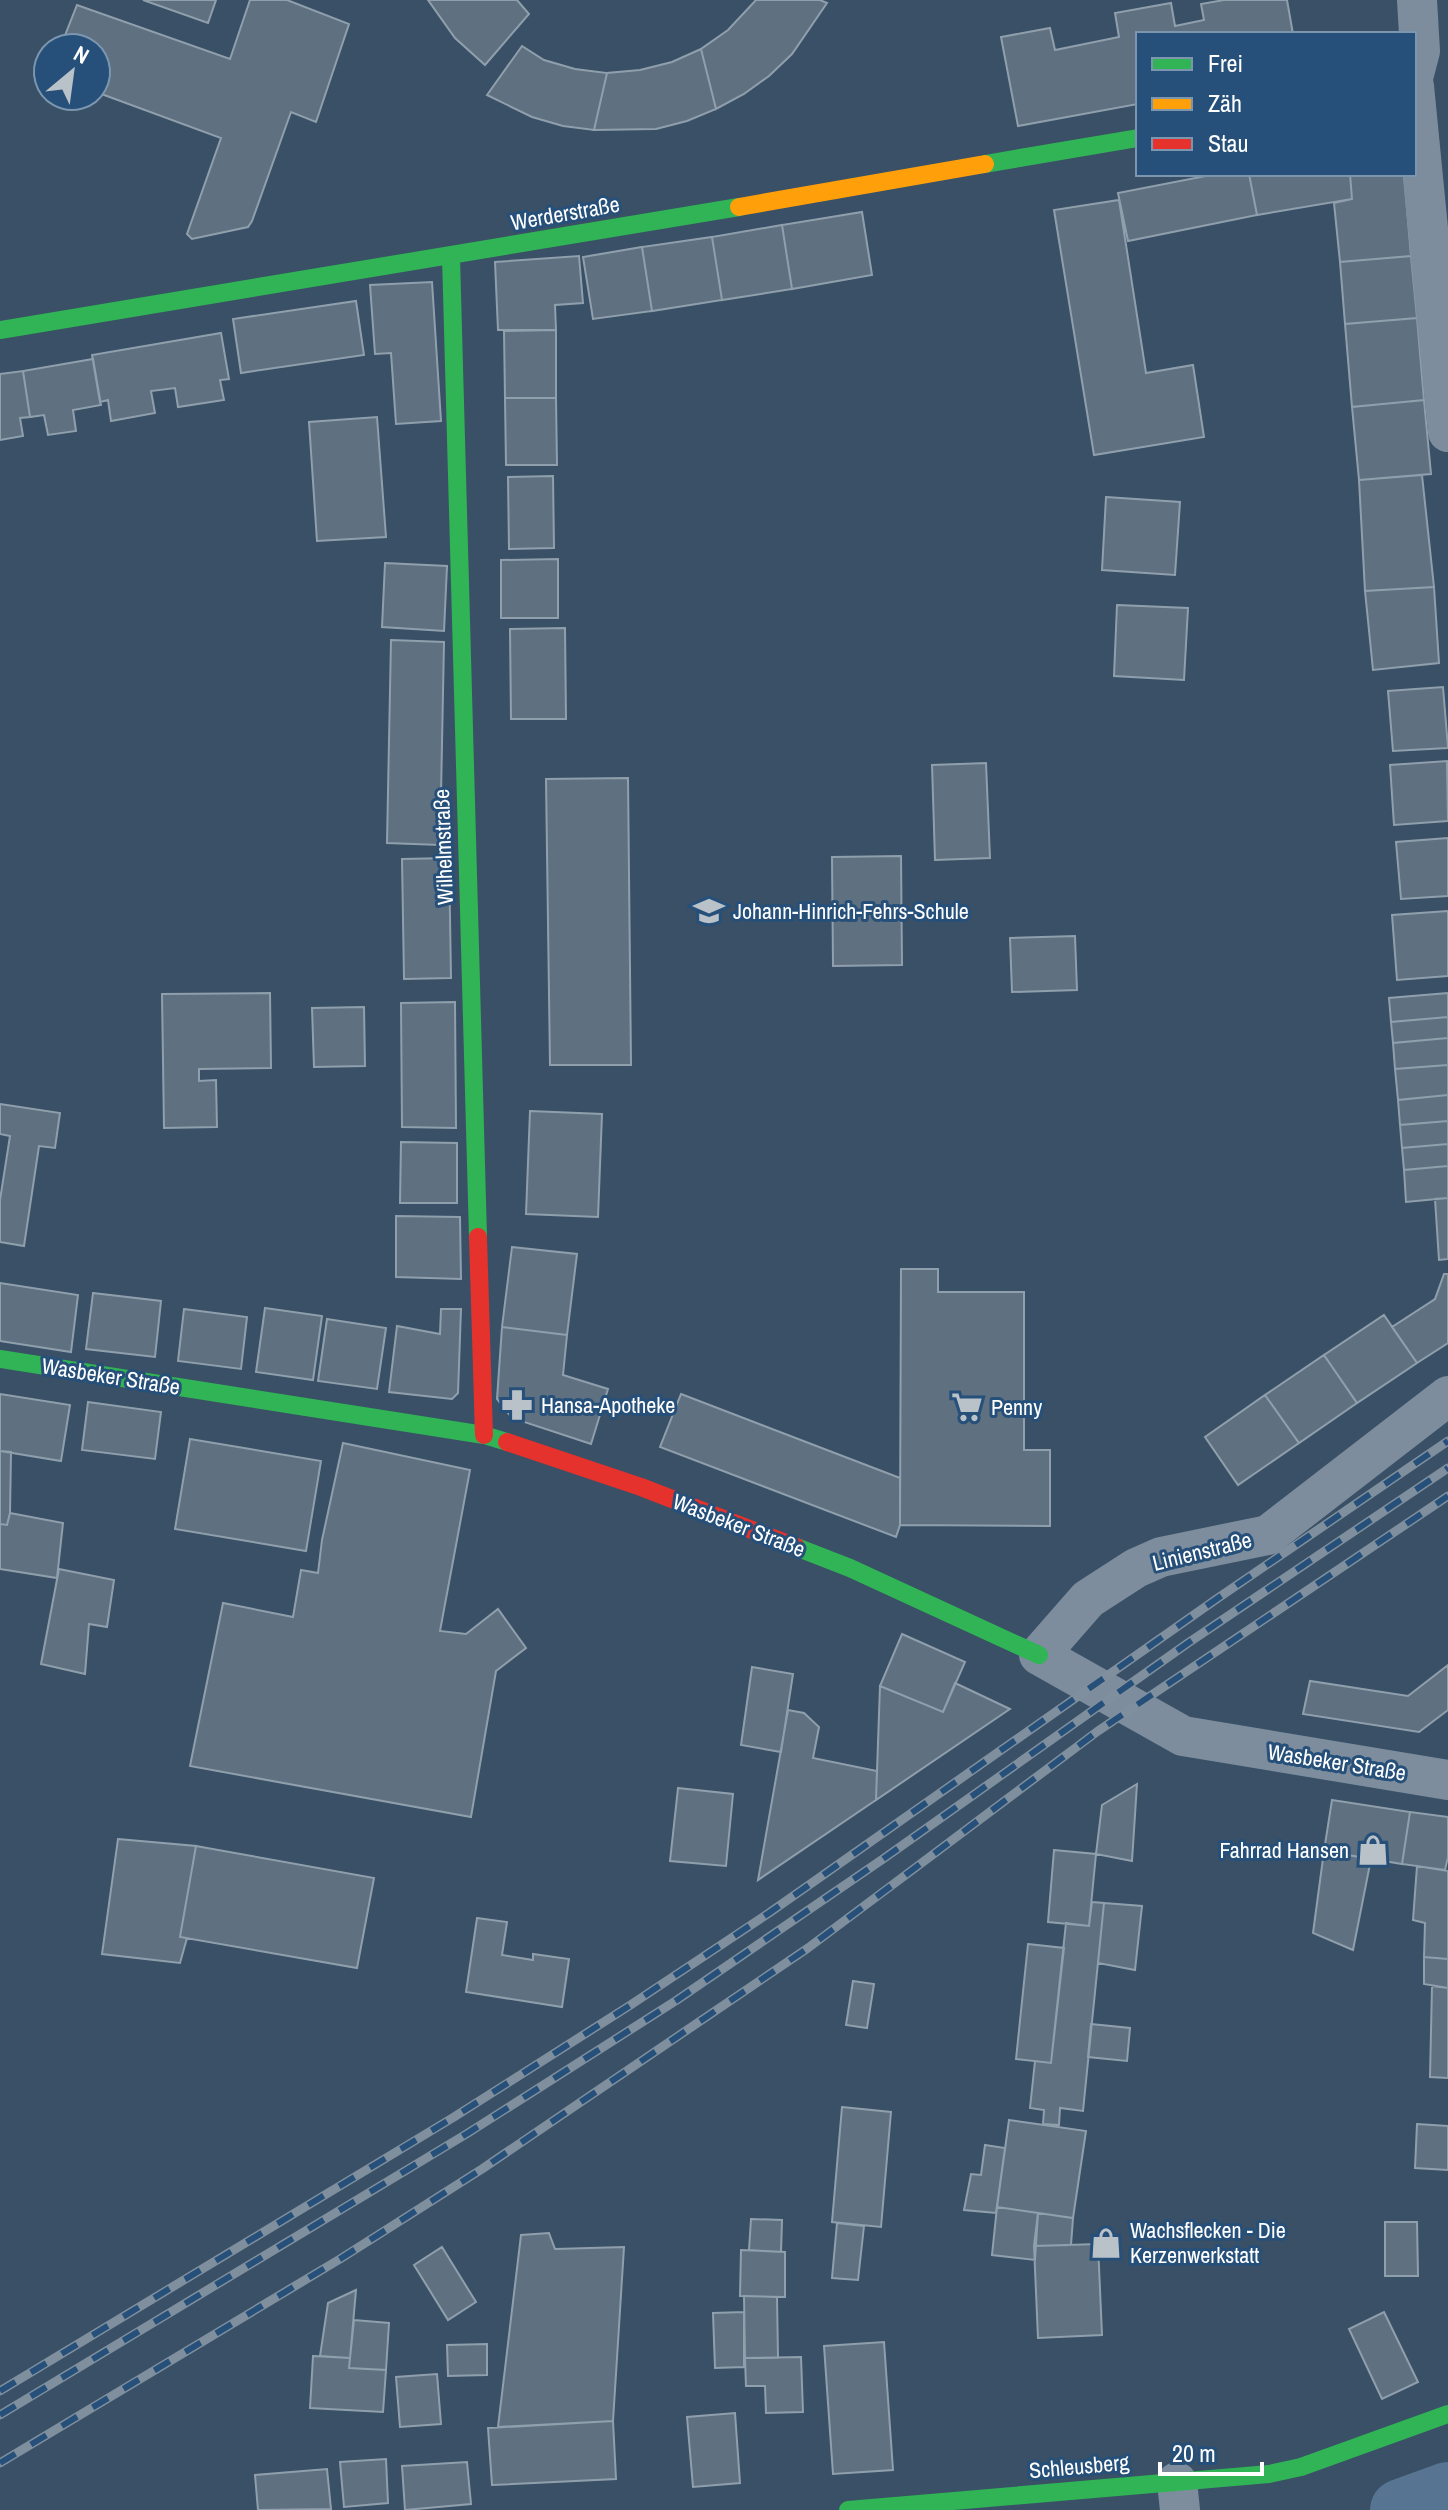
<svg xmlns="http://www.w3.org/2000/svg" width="1448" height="2510" font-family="'Archivo Narrow',sans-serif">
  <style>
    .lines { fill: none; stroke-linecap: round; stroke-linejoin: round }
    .river { stroke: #577593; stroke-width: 62 }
    .building { fill: #5f7081; stroke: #909fac; stroke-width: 2 }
    .street { stroke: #7d8d9d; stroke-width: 40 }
    .fast { stroke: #30b455; stroke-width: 18 }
    .slow { stroke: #ff9f0a; stroke-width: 18 }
    .jam { stroke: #e5322d; stroke-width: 18 }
    .rail-casing { stroke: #7f8f9d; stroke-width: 9 }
    .rail { stroke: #265079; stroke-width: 6; stroke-dasharray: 18; stroke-linecap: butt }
    .labels { text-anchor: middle; stroke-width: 6; stroke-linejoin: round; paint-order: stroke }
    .street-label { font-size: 22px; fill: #fff; stroke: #265079 }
    .poi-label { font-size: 22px; fill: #fff; stroke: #265079; text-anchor: start }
  </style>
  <rect width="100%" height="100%" fill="#395066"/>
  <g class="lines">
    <!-- river -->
    <path class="river" d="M1401 2510 1448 2493"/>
  </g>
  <!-- building -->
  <path class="building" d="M143 0H216L208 23Z
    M250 0H287L349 24 316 122 291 112 252 221 248 227 192 239 187 234 221 138 96 92V48H60L77 5 230 59Z
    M428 0H517L529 14 485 65 455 38Z
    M756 0H820L827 3 792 54 769 76 744 94 716 109 701 49 728 30Z
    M1224 0H1287L1293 34H1138V104L1018 126 1001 37 1050 28 1055 50 1119 37 1115 13 1171 3 1175 26 1204 20 1201 4Z
    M522 46 544 60 575 69 607 73 594 130 563 126 532 117 487 95Z
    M701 49 716 109 687 121 656 129 594 130 607 73 640 70 672 62Z
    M1216 174H1249L1257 215 1128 241 1118 193Z
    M1249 174H1350L1352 199 1257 215Z
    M1350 174H1404L1411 256 1340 262 1334 203 1352 199Z
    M1119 200 1146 373 1193 365 1204 437 1094 455 1054 210Z
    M862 212 872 275 792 289 782 225Z
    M782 225 792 289 722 300 712 237Z
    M712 237 722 300 652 311 642 247Z
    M642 247 652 311 593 319 583 257Z
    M579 256 583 303 555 305 556 330H498L495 262Z
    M1411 256 1417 318 1345 324 1340 262Z
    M432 282 441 421 396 424 391 353 375 354 370 285Z
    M356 301 364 355 241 373 233 319Z
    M1417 318 1424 400 1352 407 1345 324Z
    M556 330V398H505L504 331Z
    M221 333 229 379 220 380 224 400 178 407 175 388 151 391 155 413 111 421 108 400 100 402 92 355Z
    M93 359 101 405 73 410 76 431 48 435 44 415 30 417 23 371Z
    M23 371 30 417 20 418 23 436 0 440V374Z
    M505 398H556L557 465H506Z
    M1424 400 1431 474 1359 480 1352 407Z
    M377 417 386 537 317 541 309 422Z
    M1422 475 1434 587 1365 591 1359 480Z
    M553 476 554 548 509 549 508 477Z
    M1106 497 1180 502 1175 575 1102 570Z
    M558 559V618H501V560Z
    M385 563 447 566 444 631 382 627Z
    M1434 587 1439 663 1373 670 1365 591Z
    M1117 605 1188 608 1184 680 1114 676Z
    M565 628 566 719H511L510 629Z
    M391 640 444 642 440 845 387 843Z
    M1443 687 1448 748 1393 751 1388 691Z
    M1447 761 1448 821 1394 825 1390 765Z
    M986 763 990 858 935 860 932 765Z
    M628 778 631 1065H550L546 779Z
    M1448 838V896L1401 899 1396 842Z
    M901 856 902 965 833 966 832 857Z
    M449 858 451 978 404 979 402 859Z
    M1448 911V976L1397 980 1392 915Z
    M1075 936 1077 990 1012 992 1010 938Z
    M270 993 271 1068 199 1069V1081L216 1080 217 1127 164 1128 162 994Z
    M1448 993V1017L1391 1022 1389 998Z
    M455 1002 456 1128 402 1127 401 1003Z
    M364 1007 365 1066 314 1067 312 1008Z
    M1448 1017V1038L1393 1043 1391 1022Z
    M1448 1038V1065L1395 1069 1393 1043Z
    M1448 1065V1095L1398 1100 1395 1069Z
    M1448 1095V1121L1400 1125 1398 1100Z
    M0 1104 60 1113 55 1148 39 1146 24 1246 0 1242V1200L10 1136 0 1134Z
    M530 1111 602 1114 598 1217 526 1214Z
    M1448 1121V1144L1402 1148 1400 1125Z
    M401 1142 457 1143V1203H400Z
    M1448 1144V1166L1404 1170 1402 1148Z
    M1448 1166V1198L1406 1202 1404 1170Z
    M1448 1198V1259L1439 1260 1435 1199Z
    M396 1216 460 1217 461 1279 396 1277Z
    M512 1247 577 1254 567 1335 502 1327Z
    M901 1269H938V1292H1024V1450H1050V1526L900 1525Z
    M1444 1274H1448V1343L1417 1363 1392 1327 1435 1299Z
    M0 1283 78 1295 71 1352 0 1341Z
    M93 1293 161 1301 155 1357 86 1349Z
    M265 1308 322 1316 313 1380 256 1372Z
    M184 1309 247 1317 241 1369 178 1361Z
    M441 1309H461L458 1393 452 1399 389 1392 397 1326 440 1334Z
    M1384 1315 1417 1363 1357 1403 1324 1355Z
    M327 1319 386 1328 377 1389 318 1381Z
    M502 1327 567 1335 563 1375 608 1389 591 1444 512 1418 497 1399Z
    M1324 1355 1357 1403 1299 1443 1265 1395Z
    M0 1394 70 1405 61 1461 0 1451Z
    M681 1394 900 1478V1525L896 1537 660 1447Z
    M1265 1395 1299 1443 1238 1485 1205 1437Z
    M88 1402 161 1412 155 1459 82 1450Z
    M190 1439 321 1461 306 1551 175 1529Z
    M343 1443 470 1470 440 1631 466 1634 498 1609 526 1648 496 1671 471 1817 190 1766 223 1603 293 1617 301 1570 318 1573 322 1540Z
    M0 1451 11 1452 10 1513 7 1525 0 1524Z
    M10 1513 63 1523 57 1578 0 1569V1524L7 1525Z
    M59 1569 114 1580 107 1627 89 1624 85 1674 41 1664Z
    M902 1634 965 1662 943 1712 880 1686Z
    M1448 1665V1710L1419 1732 1303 1714 1310 1681 1408 1696Z
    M752 1667 793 1674 781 1752 741 1745Z
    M955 1683 1010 1709 876 1800 880 1686 943 1712Z
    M788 1710 804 1713 819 1727 813 1758 877 1771 876 1800 758 1880Z
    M1137 1784 1132 1861 1096 1854 1102 1805Z
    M678 1788 733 1794 726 1866 670 1861Z
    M1332 1800 1410 1812 1402 1864 1324 1851Z
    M1410 1812 1448 1817V1857L1445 1870 1402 1864Z
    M118 1839 196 1846 180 1937 187 1938 180 1963 102 1954Z
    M196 1846 374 1878 357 1968 180 1937Z
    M1054 1850 1096 1854 1089 1926 1048 1922Z
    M1324 1851 1371 1859 1353 1950 1313 1933Z
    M1417 1866 1448 1871V1959L1424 1957 1425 1923 1413 1920Z
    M1092 1902 1104 1903 1083 2111 1060 2108 1059 2125 1043 2124 1044 2110 1030 2108 1035 2061 1051 2063 1066 1923 1089 1926Z
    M1104 1903 1142 1906 1135 1970 1098 1963Z
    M477 1918 507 1922 502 1955 533 1960V1954L569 1959 562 2007 466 1992Z
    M1028 1944 1064 1948 1051 2063 1016 2059Z
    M1424 1957 1448 1959V1988L1424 1984Z
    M853 1981 874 1984 867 2028 846 2025Z
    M1432 1986 1448 1988V2078L1430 2077Z
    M1091 2024 1130 2028 1127 2061 1088 2057Z
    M842 2107 891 2112 881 2227 832 2222Z
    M1009 2120 1086 2131 1073 2218 997 2207Z
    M1417 2124 1448 2126V2170L1415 2168Z
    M985 2145 1005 2148 996 2213 964 2210 971 2174 981 2175Z
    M997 2207 1038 2213 1035 2260 992 2255Z
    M1038 2213 1073 2218 1071 2245 1034 2246Z
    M751 2219 782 2220 781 2252 749 2250Z
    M1385 2222H1417L1418 2276H1385Z
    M837 2223 864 2226 858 2280 832 2278Z
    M549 2233 555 2249 624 2247 613 2421 498 2427 521 2235Z
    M1098 2244 1102 2335 1038 2338 1034 2246Z
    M442 2247 476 2302 448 2320 414 2265Z
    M741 2250 785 2252V2297L740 2296Z
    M356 2290 350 2358 320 2356 328 2303Z
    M744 2296 777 2297 778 2358H745Z
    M744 2312V2367L715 2368 713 2313Z
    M1384 2312 1418 2382 1382 2399 1349 2329Z
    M354 2320 389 2323 386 2370 349 2368Z
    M884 2342 893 2470 833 2474 824 2346Z
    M487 2344V2375L448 2376 447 2345Z
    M313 2356 350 2358 349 2368 386 2370 383 2412 310 2408Z
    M801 2357 803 2412 766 2413 765 2386H746L745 2358Z
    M437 2374 441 2424 400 2427 396 2377Z
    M735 2413 740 2483 693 2487 687 2417Z
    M613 2421 616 2479 492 2485 488 2428Z
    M386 2459 388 2503 344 2507 340 2462Z
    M467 2462 471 2504 405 2510 402 2466Z
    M327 2469 331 2509 258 2510 255 2475Z"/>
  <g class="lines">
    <!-- street -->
    <path class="street" d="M1414 74 1420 51 1417 0
      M1414 86 1448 432
      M1448 1396 1268 1535 1161 1557 1136 1568 1088 1599 1039 1655 1183 1736 1448 1780
      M1177 2482 1180 2510"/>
    <!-- fast -->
    <path class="fast" d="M985 164 1138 138
      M451 257 478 1237
      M0 330 739 207
      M0 1359 484 1435 507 1442
      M796 1547 850 1568 1039 1655
      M848 2510 1269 2474 1301 2467 1448 2414"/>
    <!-- slow -->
    <path class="slow" d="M739 207 985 164"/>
    <!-- jam -->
    <path class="jam" d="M478 1237 484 1435
      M507 1442 641 1487 796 1547"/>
    <defs>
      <path id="rail" d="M0 2391 454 2117 629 2006 769 1913 1218 1598 1448 1441
        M0 2415 468 2133 677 2000 883 1859 1188 1643 1448 1468
        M0 2463 340 2259 482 2169 808 1948 1098 1731 1448 1496"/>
    </defs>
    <!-- rail casing -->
    <use href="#rail" class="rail-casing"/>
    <!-- rail -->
    <use href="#rail" class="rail"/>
  </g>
  <!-- icons -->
  <defs>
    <symbol id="school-bare" viewBox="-9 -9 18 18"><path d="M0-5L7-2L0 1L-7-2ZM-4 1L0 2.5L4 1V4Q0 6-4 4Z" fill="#bac2c9" stroke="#265079" stroke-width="2.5" paint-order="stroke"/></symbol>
    <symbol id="pharmacy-bare" viewBox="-9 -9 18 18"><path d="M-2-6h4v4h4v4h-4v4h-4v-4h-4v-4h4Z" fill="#bac2c9" stroke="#265079" stroke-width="2.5" paint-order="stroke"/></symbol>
    <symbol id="supermarket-bare" viewBox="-9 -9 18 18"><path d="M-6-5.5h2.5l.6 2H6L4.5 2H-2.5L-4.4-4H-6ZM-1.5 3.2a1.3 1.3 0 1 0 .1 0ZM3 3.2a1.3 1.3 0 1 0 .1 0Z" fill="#bac2c9" stroke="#265079" stroke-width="2.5" paint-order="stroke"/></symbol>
    <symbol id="shop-bare" viewBox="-9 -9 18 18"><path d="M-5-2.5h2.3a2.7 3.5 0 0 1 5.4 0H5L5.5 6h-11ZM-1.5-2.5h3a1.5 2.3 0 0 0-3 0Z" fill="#bac2c9" stroke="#265079" stroke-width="2.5" paint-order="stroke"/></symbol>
  </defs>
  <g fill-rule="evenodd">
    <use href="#school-bare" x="687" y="889" width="44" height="44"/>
    <use href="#pharmacy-bare" x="495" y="1383" width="44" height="44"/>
    <use href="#supermarket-bare" x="945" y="1385" width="44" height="44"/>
    <use href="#shop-bare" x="1351" y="1828" width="44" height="44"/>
    <use href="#shop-bare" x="1084" y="2221" width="44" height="44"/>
  </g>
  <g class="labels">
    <!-- street labels -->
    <g class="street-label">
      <text transform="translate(565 213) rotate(-10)" y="8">Werderstraße</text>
      <text transform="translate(443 847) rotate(-92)" y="8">Wilhelmstraße</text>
      <text transform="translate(111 1376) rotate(9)" y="8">Wasbeker Straße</text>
      <text transform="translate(739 1525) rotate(21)" y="8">Wasbeker Straße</text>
      <text transform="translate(1202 1551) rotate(-14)" y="8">Linienstraße</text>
      <text transform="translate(1337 1762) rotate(9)" y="8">Wasbeker Straße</text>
      <text transform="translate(1079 2466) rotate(-5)" y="8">Schleusberg</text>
    </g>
    <!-- poi labels -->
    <g class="poi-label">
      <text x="733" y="919">Johann-Hinrich-Fehrs-Schule</text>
      <text x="541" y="1413">Hansa-Apotheke</text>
      <text x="991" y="1415">Penny</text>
      <text x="1349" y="1858" text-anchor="end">Fahrrad Hansen</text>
      <text x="1130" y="2238">Wachsflecken - Die<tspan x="1130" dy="25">Kerzenwerkstatt</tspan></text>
    </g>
  </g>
  <!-- legend -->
  <rect x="1136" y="32" width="280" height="144" fill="#265079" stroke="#7d96af" stroke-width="2"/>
  <rect x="1152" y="58" width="40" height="12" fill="#30b455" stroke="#7d96af" stroke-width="2"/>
  <text x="1208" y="72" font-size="24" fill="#ffffff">Frei</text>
  <rect x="1152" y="98" width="40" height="12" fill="#ff9f0a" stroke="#7d96af" stroke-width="2"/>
  <text x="1208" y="112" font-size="24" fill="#ffffff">Zäh</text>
  <rect x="1152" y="138" width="40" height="12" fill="#e5322d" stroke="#7d96af" stroke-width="2"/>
  <text x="1208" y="152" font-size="24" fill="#ffffff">Stau</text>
  <!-- north arrow -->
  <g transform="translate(72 72) rotate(29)"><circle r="38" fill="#265079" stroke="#7d96af" stroke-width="2"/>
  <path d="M0-6L14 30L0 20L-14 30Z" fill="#bac2c9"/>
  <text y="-12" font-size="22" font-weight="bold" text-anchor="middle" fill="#ffffff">N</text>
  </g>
  <!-- scale -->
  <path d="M1160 2462v12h102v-12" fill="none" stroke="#ffffff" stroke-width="4"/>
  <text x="1172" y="2462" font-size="24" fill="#ffffff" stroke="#265079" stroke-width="6" paint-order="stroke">20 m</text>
</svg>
